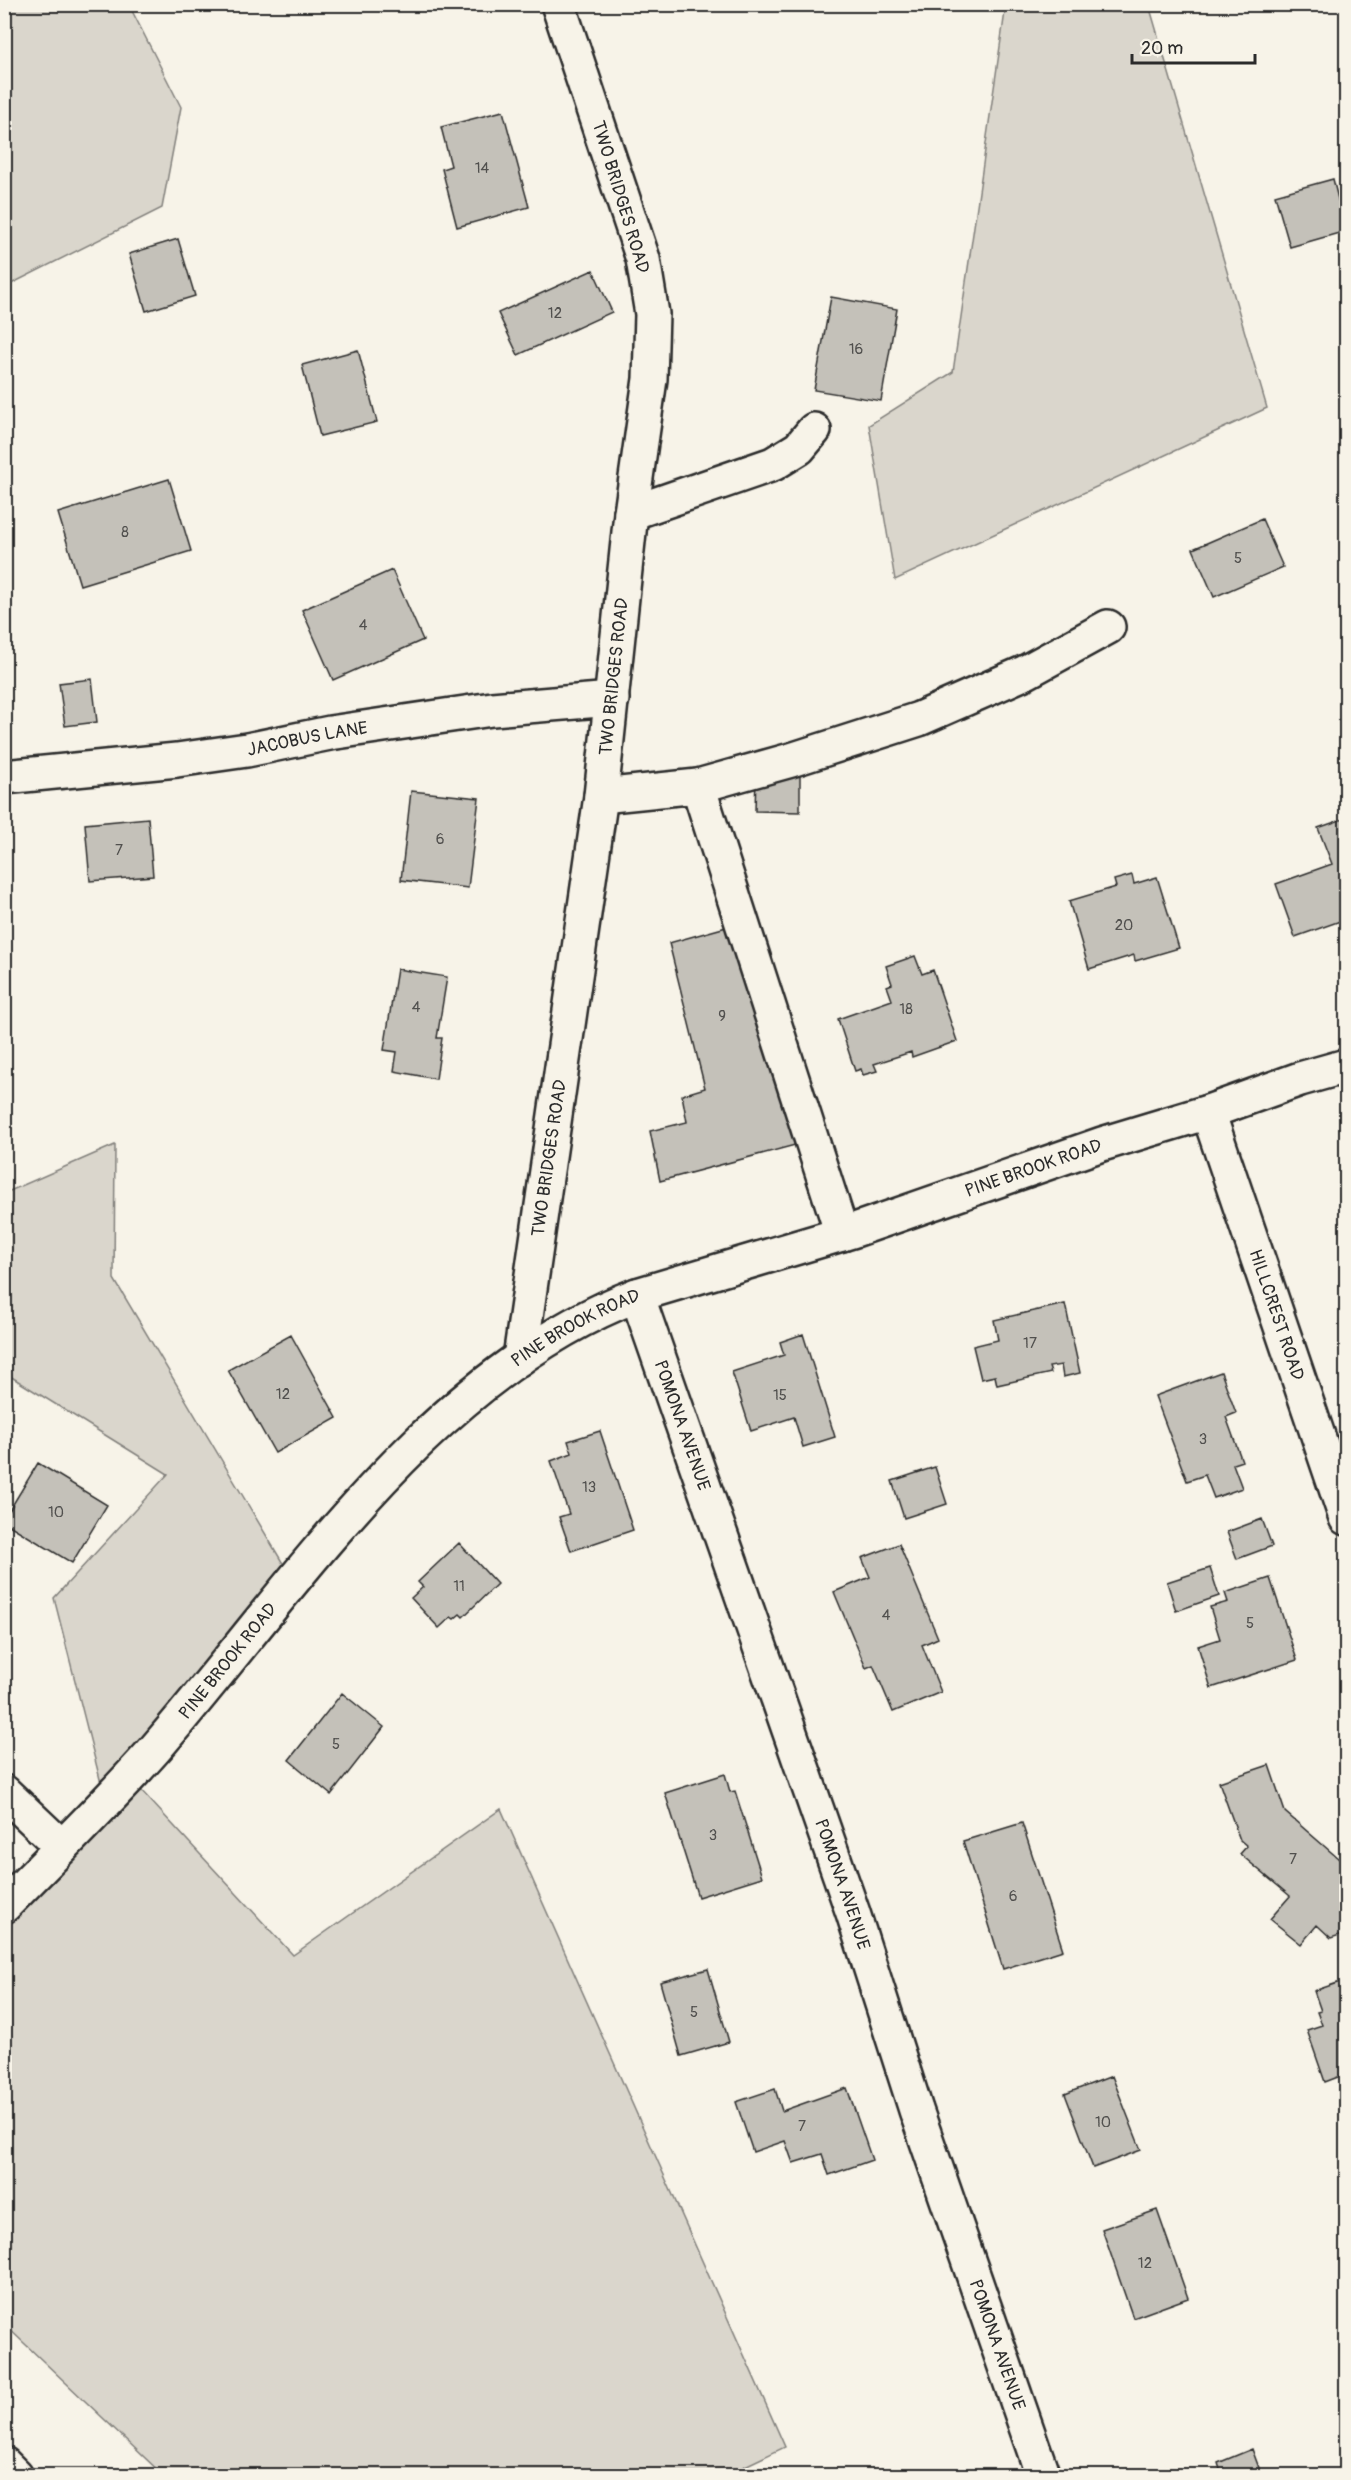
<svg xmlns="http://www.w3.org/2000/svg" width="1351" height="2480" font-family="Pangolin,sans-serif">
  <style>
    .green { fill: #dad6cc; stroke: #82807c; stroke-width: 1.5 }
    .building { fill: #c4c1b9; stroke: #2b2b2b; stroke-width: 1.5 }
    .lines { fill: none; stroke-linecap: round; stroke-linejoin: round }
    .minor-casing { stroke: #2b2b2b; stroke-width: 38 }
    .minor { stroke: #f7f3e8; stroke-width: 33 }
    .labels { text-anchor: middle; stroke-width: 6; stroke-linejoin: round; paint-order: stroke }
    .number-label { font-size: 15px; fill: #51504e }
    .street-label { font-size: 18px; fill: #2b2b2b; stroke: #f7f3e8 }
  </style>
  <rect width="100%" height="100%" fill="#f7f3e8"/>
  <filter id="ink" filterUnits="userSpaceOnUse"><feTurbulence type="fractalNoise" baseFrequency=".0167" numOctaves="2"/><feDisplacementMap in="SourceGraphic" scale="12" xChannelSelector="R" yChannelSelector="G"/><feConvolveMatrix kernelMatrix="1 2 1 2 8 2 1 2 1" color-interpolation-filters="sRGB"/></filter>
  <g filter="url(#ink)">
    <!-- green -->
    <path class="green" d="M5 4 129 5 181 107 162 208 5 287Z
      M1006 5H1149L1267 408 895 580 869 425 953 372Z
      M115 1145 114 1279 291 1577 127 1775 293 1955 501 1809 785 2447 724 2476 163 2475 5 2325 4 1904 105 1799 54 1598 168 1474 5 1373V1193Z"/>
    <!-- building -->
    <path class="building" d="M503 111 529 207 457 227 442 169 451 166 441 127Z
      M1333 179 1346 231 1290 247 1275 195Z
      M178 239 195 296 146 311 129 254Z
      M593 270 612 312 518 355 498 313Z
      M831 297 897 309 881 401 814 390Z
      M358 350 377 422 320 436 302 365Z
      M169 479 191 551 80 585 58 513Z
      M1262 519 1283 567 1214 597 1193 549Z
      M392 570 423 640 333 680 302 610Z
      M92 679 97 722 65 726 59 683Z
      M756 776H800V812L755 811Z
      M411 791 479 798 468 888 401 880Z
      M148 818 153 876 90 881 85 824Z
      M1346 818V919L1295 937 1276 884 1332 864 1318 828Z
      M1132 875 1134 884 1157 877 1179 948 1135 961 1134 955 1089 969 1069 901 1116 887 1114 880Z
      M730 926 795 1145 660 1181 650 1131 687 1122 682 1095 705 1088 669 943Z
      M915 956 922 974 933 970 957 1041 912 1057 911 1052 874 1064 877 1071 863 1075 861 1069 855 1071 838 1019 892 1000 887 986 892 984 886 966Z
      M397 969 447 977 437 1038H442L436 1079 394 1071 397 1052 384 1050Z
      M1065 1304 1080 1373 1063 1377 1061 1365 1049 1367 1051 1373 997 1385 995 1376 981 1379 973 1346 998 1340 994 1320Z
      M803 1334 835 1437 803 1447 794 1417 751 1431 732 1372 784 1355 780 1342Z
      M291 1335 337 1418 275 1453 228 1370Z
      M1221 1372 1236 1413 1226 1417 1242 1461 1233 1464 1242 1488 1214 1498 1205 1475 1187 1481 1155 1396Z
      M600 1431 633 1530 571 1551 559 1517 569 1514 551 1461 572 1453 568 1441Z
      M38 1463 107 1505 72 1563 4 1522V1519Z
      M935 1467 947 1504 904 1518 892 1481Z
      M1262 1519 1272 1546 1237 1559 1227 1532Z
      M459 1543 497 1584 463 1617 460 1614 454 1619 451 1617 439 1628 411 1598 423 1587 418 1582Z
      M899 1544 938 1638 922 1645 941 1692 893 1712 873 1665 866 1668 834 1592 870 1577 862 1558Z
      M1210 1568 1219 1596 1176 1611 1167 1582Z
      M1270 1578 1297 1660 1211 1688 1198 1646 1220 1639 1210 1607 1228 1602 1225 1593Z
      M342 1693 384 1727 331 1795 289 1760Z
      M1269 1765 1285 1812 1346 1865V1933L1331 1938 1317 1925 1301 1944 1270 1919 1290 1896 1240 1854 1247 1846 1240 1840 1219 1782Z
      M725 1774 730 1792 735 1791 762 1877 698 1897 665 1793Z
      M1022 1823 1063 1950 1003 1969 963 1841Z
      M708 1969 729 2042 681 2056 660 1982Z
      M1346 1980V2074L1325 2082 1307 2030 1322 2025 1317 2012 1321 2011 1314 1991Z
      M1112 2076 1141 2150 1093 2168 1065 2094Z
      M847 2088 872 2160 829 2175 822 2154 793 2163 785 2141 753 2152 736 2102 775 2089 782 2111Z
      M1157 2210 1188 2298 1133 2318 1102 2229Z
      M1252 2449 1262 2476H1222L1218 2463Z"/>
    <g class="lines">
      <defs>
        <g id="minor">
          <path d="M631 513 773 464 799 448 814 430"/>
          <path id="s1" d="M4 777 177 760 247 750 330 733 492 709 612 699"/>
          <path d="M698 786 842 1234"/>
          <path d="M601 796 698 786 791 760 919 719 1026 672 1108 627"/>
          <path id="s2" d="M1208 1112 1346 1518"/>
          <path id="s3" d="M637 1295 853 1913 916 2110 1043 2476"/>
          <path id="s4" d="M520 1358 601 796 631 513 650 379 652 314 643 259 558 4"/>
          <path d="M4 1792 62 1847"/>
          <path id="s5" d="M4 1906C55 1854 107 1803 155 1749 294 1588 430 1374 637 1295L852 1231 1102 1144 1208 1112 1300 1079 1346 1066"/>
          <path d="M4 2464 16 2476"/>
        </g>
      </defs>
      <!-- minor casing -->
      <use href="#minor" class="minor-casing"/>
      <!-- minor -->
      <use href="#minor" class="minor"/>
    </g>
  </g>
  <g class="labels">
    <!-- number labels -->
    <g class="number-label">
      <text x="482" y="173">14</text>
      <text x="555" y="318">12</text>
      <text x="856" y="354">16</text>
      <text x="125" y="537">8</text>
      <text x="1238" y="563">5</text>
      <text x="363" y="630">4</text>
      <text x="440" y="844">6</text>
      <text x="119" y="855">7</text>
      <text x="1124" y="930">20</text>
      <text x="416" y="1012">4</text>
      <text x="906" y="1014">18</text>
      <text x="722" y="1021">9</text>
      <text x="1030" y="1348">17</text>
      <text x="283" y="1399">12</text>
      <text x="780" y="1400">15</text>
      <text x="1203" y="1444">3</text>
      <text x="589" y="1492">13</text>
      <text x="56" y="1517">10</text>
      <text x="459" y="1591">11</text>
      <text x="886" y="1620">4</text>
      <text x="1250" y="1628">5</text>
      <text x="336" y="1749">5</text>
      <text x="713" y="1840">3</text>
      <text x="1293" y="1864">7</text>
      <text x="1013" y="1901">6</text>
      <text x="694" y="2017">5</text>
      <text x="1103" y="2127">10</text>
      <text x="802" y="2131">7</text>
      <text x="1145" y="2268">12</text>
    </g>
    <!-- street labels -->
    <g class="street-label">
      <text transform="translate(621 197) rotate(73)" y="6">TWO BRIDGES ROAD</text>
      <text dy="6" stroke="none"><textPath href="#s4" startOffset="688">TWO BRIDGES ROAD</textPath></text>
      <text dy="6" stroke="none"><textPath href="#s1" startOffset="306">JACOBUS LANE</textPath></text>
      <text dy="6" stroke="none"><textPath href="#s4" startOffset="202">TWO BRIDGES ROAD</textPath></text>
      <text dy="6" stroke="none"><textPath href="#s5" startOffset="1304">PINE BROOK ROAD</textPath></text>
      <text dy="6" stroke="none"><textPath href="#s2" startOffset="214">HILLCREST ROAD</textPath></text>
      <text dy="6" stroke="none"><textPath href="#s5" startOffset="818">PINE BROOK ROAD</textPath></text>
      <text dy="6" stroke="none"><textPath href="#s3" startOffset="138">POMONA AVENUE</textPath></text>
      <text dy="6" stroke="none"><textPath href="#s5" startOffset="332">PINE BROOK ROAD</textPath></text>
      <text dy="6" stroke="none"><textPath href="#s3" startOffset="624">POMONA AVENUE</textPath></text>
      <text dy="6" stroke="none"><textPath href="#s3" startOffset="1110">POMONA AVENUE</textPath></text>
    </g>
  </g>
  <!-- margin -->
  <rect width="1351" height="2480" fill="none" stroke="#f7f3e8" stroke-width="24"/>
  <rect x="12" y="12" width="1327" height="2456" fill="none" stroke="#2b2b2b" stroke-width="2" filter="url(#ink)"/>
  <!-- scale -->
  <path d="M1132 54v9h123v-9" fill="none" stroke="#2b2b2b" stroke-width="3"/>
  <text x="1141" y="54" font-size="18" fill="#2b2b2b" stroke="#f7f3e8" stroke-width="4.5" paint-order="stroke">20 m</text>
</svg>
